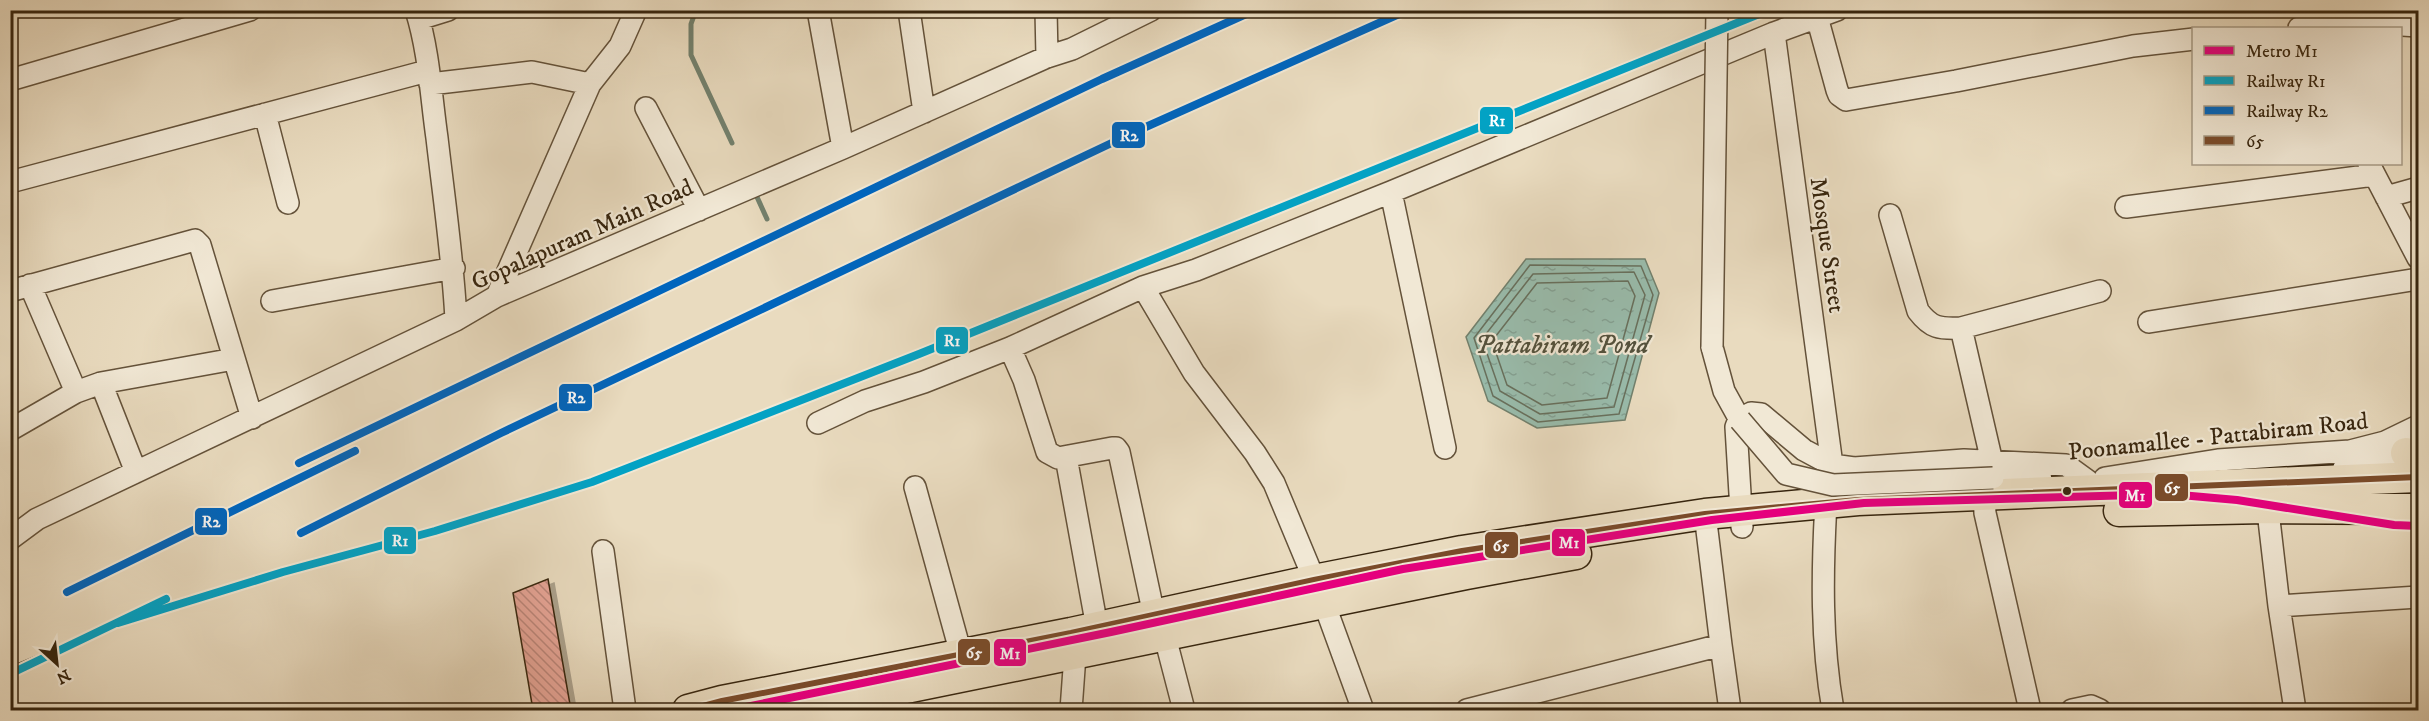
<svg xmlns="http://www.w3.org/2000/svg" width="2429" height="721" font-family="'IM FELL DW Pica',serif">
  <style>
    .water { fill: url(#water-ripples); stroke: #72806d; stroke-width: 1.5 }
    .lines { fill: none; stroke-linecap: round; stroke-linejoin: round }
    .shore { stroke: #68705d; stroke-width: 1.5 }
    .stream { stroke: #72806d; stroke-width: 5 }
    .building { fill: url(#building-back-hatch); stroke: #37250e; stroke-width: 1.5; filter: url(#shadow) }
    .minor-casing { stroke: #64523a; stroke-width: 24 }
    .highway-casing { stroke: #37250e; stroke-width: 33 }
    .minor { stroke: #f1e8d5; stroke-width: 21 }
    .highway { stroke: #e9dbbf; stroke-width: 30 }
    .rail-casing { stroke: #37250e; stroke-width: 7 }
    .rail { stroke: #f1e8d5; stroke-width: 4.5; stroke-dasharray: 14; stroke-linecap: butt }
    .minor-bridge-casing { stroke: #64523a; stroke-width: 24; stroke-linecap: butt }
    .minor-bridge { stroke: #f1e8d5; stroke-width: 21 }
    .bus-1-casing { stroke: #f1e8d5; stroke-width: 10 }
    .bus-1 { stroke: #7a4b2a; stroke-width: 6 }
    .rail-1-casing { stroke: #f1e8d5; stroke-width: 12 }
    .rail-2-casing { stroke: #f1e8d5; stroke-width: 12 }
    .rail-1 { stroke: #03a2c4; stroke-width: 8 }
    .rail-2 { stroke: #0065bd; stroke-width: 8 }
    .metro-1-casing { stroke: #f1e8d5; stroke-width: 12 }
    .metro-1 { stroke: #e5007d; stroke-width: 8 }
    .bus-dot { fill: #37250e; stroke: #f1e8d5; stroke-width: 2 }
    .labels { text-anchor: middle; stroke-width: 4.5; stroke-linejoin: round; paint-order: stroke }
    .street-label { font-size: 24px; fill: #37250e; stroke: #f1e8d5 }
    .water-label { font-size: 26px; font-style: italic; fill: #54523d; stroke: #f1e8d5 }
    .line-badge { stroke: #f1e8d5; stroke-width: 2 }
    .badge-label { font-size: 16px; text-anchor: middle; font-weight: bold; fill: #fff }
  </style>
  <defs>
    <pattern id="water-ripples" width="26" height="14" patternUnits="userSpaceOnUse" patternTransform="scale(1.5)"><rect width="26" height="14" fill="#99bcac"/><path d="M2 4q2-2 4 0t4 0M15 11q2-2 4 0t4 0" fill="none" stroke="#84a193"/></pattern>
    <pattern id="building-back-hatch" width="6" height="6" patternUnits="userSpaceOnUse" patternTransform="scale(1.5)"><rect width="6" height="6" fill="#e6a496"/><path d="M-1 5l2 2M0 0l6 6M5-1l2 2" fill="none" stroke="#bb8579"/></pattern>
    <filter id="shadow"><feDropShadow dx="6" dy="4" stdDeviation="0" flood-color="#0004"/></filter>
  </defs>
  <rect width="100%" height="100%" fill="#e9dbbf"/>
  <filter id="stains"><feTurbulence type="fractalNoise" baseFrequency=".00333" numOctaves="4"/><feColorMatrix values="0 0 0 0 .2 0 0 0 0 .09 0 0 0 0 .02 0 0 0 .5 -.17"/></filter>
  <radialGradient id="worn" r=".72"><stop offset=".6" stop-color="#630" stop-opacity="0"/><stop offset="1" stop-color="#630" stop-opacity=".3"/></radialGradient>
  <!-- water -->
  <path class="water" d="M1526 259H1645L1659 293 1625 420 1537 428 1488 401 1466 337Z"/>
  <g class="lines">
    <!-- shore -->
    <path class="shore" d="M1530 265 1641 266 1653 295 1619 414 1538 422 1493 396 1474 338Z
      M1634 272 1645 295 1614 407 1540 414 1500 391 1482 339 1533 274Z
      M1628 281 1635 296 1607 398 1542 405 1507 385 1492 341 1537 283Z"/>
    <!-- stream -->
    <path class="stream" d="M696 10 691 24V55L732 143
      M757 197 767 219"/>
  </g>
  <!-- building -->
  <path class="building" d="M548 579 571 710H533L513 593Z"/>
  <g class="lines">
    <defs>
      <path id="minor" d="M416 10C429 51 431 96 437 138 444 199 453 259 456 320
        M818 10 843 148
        M909 10 924 112
        M1046 10 1047 57
        M1817 17 1837 90 1839 95 1846 100 1956 81 2133 46 2194 39
        M419 19 448 10
        M2299 28 2371 23 2418 26
        M1774 33 1832 465
        M10 80 250 10
        M430 84 532 72 590 84
        M646 108 699 210
        M265 114 288 203
        M2369 164 2418 258
        M10 182 427 71
        M1391 192 1445 448
        M2386 197 2418 188
        M2126 207 2374 175
        M1890 215 1918 311C1931 328 1939 329 1961 328L2100 291
        M30 285 76 392
        M1143 287 1194 373 1255 453 1274 483 1324 603 1363 710
        M10 291 195 240 200 245 252 418
        M497 296 590 84 620 46 636 10
        M272 301 454 268
        M2149 322 2418 279
        M1961 328 1992 462
        M1712 347 1724 391 1740 420
        M1010 348 1024 380 1047 452 1058 458 1112 448H1116L1119 452 1154 615
        M101 383 136 472
        M818 423 865 401 924 382 1010 348 1143 287 1196 270 1391 192 1774 33 1837 10
        M10 430 76 392 101 383 234 359
        M1066 457 1097 627
        M2344 468 2369 464 2418 449
        M1993 478 2041 479
        M2105 478 2218 460 2350 451 2385 442 2418 426
        M915 487 961 654
        M2266 494 2279 606 2295 710
        M1984 495 1985 513 2030 710
        M1826 502C1822 573 1821 641 1833 710
        M1705 514 1721 645
        M1742 527 1736 427 1738 422 1751 413 1761 414 1804 450 1832 465 1854 468 1964 460 2066 465 2088 481
        M10 539 37 519 456 320 497 296 843 148 1047 57 1072 49 1151 10
        M603 551 625 710
        M2279 606 2418 597
        M1165 637 1184 710
        M1071 710 1075 655
        M1467 710 1721 645 1730 710
        M2072 710 2091 706 2100 710"/>
      <path id="highway" d="M2406 453 2418 457
        M2119 511 2266 508 2418 509
        M688 710 722 701 1071 633 1314 580 1462 551 1705 514 1858 500 2418 477
        M798 710 1466 574 1576 554"/>
    </defs>
    <!-- minor casing -->
    <use href="#minor" class="minor-casing"/>
    <!-- highway casing -->
    <use href="#highway" class="highway-casing"/>
    <!-- minor -->
    <use href="#minor" class="minor"/>
    <!-- highway -->
    <use href="#highway" class="highway"/>
    <defs>
      <path id="rail" d="M118 623 283 572 435 531 592 482 919 354 1769 10
        M10 670 74 643
        M731 710 1111 632 1403 569 1712 520 1864 503 2169 494 2237 500 2394 525 2418 526"/>
    </defs>
    <!-- rail casing -->
    <use href="#rail" class="rail-casing"/>
    <!-- rail -->
    <use href="#rail" class="rail"/>
    <defs>
      <path id="minor-bridge" d="M1712 347 1717 10
        M1740 420 1786 474 1833 485 1993 478"/>
    </defs>
    <!-- minor-bridge casing -->
    <use href="#minor-bridge" class="minor-bridge-casing"/>
    <!-- minor-bridge -->
    <use href="#minor-bridge" class="minor-bridge"/>
    <defs>
      <path id="bus-1" d="M688 710 722 701 1071 633 1314 580 1462 551 1705 514 1858 500 2418 477"/>
    </defs>
    <!-- bus-1 casing -->
    <use href="#bus-1" class="bus-1-casing"/>
    <!-- bus-1 -->
    <use href="#bus-1" class="bus-1"/>
    <defs>
      <path id="rail-1" d="M118 623 283 572 435 531 592 482 919 354 1769 10
        M10 674 166 599"/>
      <path id="rail-2" d="M299 463 1102 79 1255 10
        M301 533 501 433 1139 130 1408 10
        M67 592 355 451"/>
    </defs>
    <!-- rail-1 casing -->
    <use href="#rail-1" class="rail-1-casing"/>
    <!-- rail-2 casing -->
    <use href="#rail-2" class="rail-2-casing"/>
    <!-- rail-1 -->
    <use href="#rail-1" class="rail-1"/>
    <!-- rail-2 -->
    <use href="#rail-2" class="rail-2"/>
    <defs>
      <path id="metro-1" d="M731 710 1111 632 1403 569 1712 520 1864 503 2169 494 2237 500 2394 525 2418 526"/>
    </defs>
    <!-- metro-1 casing -->
    <use href="#metro-1" class="metro-1-casing"/>
    <!-- metro-1 -->
    <use href="#metro-1" class="metro-1"/>
  </g>
  <!-- markers -->
  <circle class="bus-dot" cx="2067" cy="491" r="5"/>
  <g class="labels">
    <!-- street labels -->
    <g class="street-label">
      <text transform="translate(582 234) rotate(-24)" y="8">Gopalapuram Main Road</text>
      <text transform="translate(1828 245) rotate(82)" y="8">Mosque Street</text>
      <text transform="translate(2218 436) rotate(-6)" y="8">Poonamallee - Pattabiram Road</text>
    </g>
    <!-- water labels -->
    <g class="water-label">
      <text x="1562" y="353">Pattabiram Pond</text>
    </g>
  </g>
  <g class="line-badge">
    <rect x="1479" y="106" width="35" height="29" rx="6" fill="#03a2c4"/>
    <rect x="1111" y="121" width="35" height="28" rx="6" fill="#0065bd"/>
    <rect x="935" y="326" width="34" height="29" rx="6" fill="#03a2c4"/>
    <rect x="558" y="383" width="35" height="29" rx="6" fill="#0065bd"/>
    <rect x="2154" y="473" width="35" height="29" rx="6" fill="#7a4b2a"/>
    <rect x="2118" y="481" width="35" height="28" rx="6" fill="#e5007d"/>
    <rect x="194" y="507" width="34" height="29" rx="6" fill="#0065bd"/>
    <rect x="383" y="526" width="34" height="29" rx="6" fill="#03a2c4"/>
    <rect x="1551" y="528" width="35" height="29" rx="6" fill="#e5007d"/>
    <rect x="1484" y="531" width="35" height="28" rx="6" fill="#7a4b2a"/>
    <rect x="957" y="638" width="34" height="28" rx="6" fill="#7a4b2a"/>
    <rect x="993" y="638" width="34" height="29" rx="6" fill="#e5007d"/>
  </g>
  <g class="badge-label">
    <text x="1497" y="126">R1</text>
    <text x="1129" y="141">R2</text>
    <text x="952" y="346">R1</text>
    <text x="576" y="403">R2</text>
    <text x="2172" y="493">65</text>
    <text x="2135" y="501">M1</text>
    <text x="211" y="527">R2</text>
    <text x="400" y="546">R1</text>
    <text x="1569" y="548">M1</text>
    <text x="1501" y="551">65</text>
    <text x="974" y="658">65</text>
    <text x="1010" y="659">M1</text>
  </g>
  <!-- margin -->
  <rect width="2429" height="721" fill="none" stroke="#e9dbbf" stroke-width="36"/>
  <rect x="12" y="12" width="2405" height="697" fill="none" stroke="#37250e" stroke-width="3"/>
  <rect x="18" y="18" width="2393" height="685" fill="none" stroke="#37250e" stroke-width="1.5"/>
  <!-- legend -->
  <rect x="2192" y="27" width="210" height="138" fill="#f1e8d5" stroke="#a79a85" stroke-width="1.5"/>
  <rect x="2204" y="46" width="30" height="9" fill="#e5007d" stroke="#a79a85" stroke-width="1.5"/>
  <text x="2246" y="57" font-size="18" fill="#37250e">Metro M1</text>
  <rect x="2204" y="76" width="30" height="9" fill="#03a2c4" stroke="#a79a85" stroke-width="1.5"/>
  <text x="2246" y="87" font-size="18" fill="#37250e">Railway R1</text>
  <rect x="2204" y="106" width="30" height="9" fill="#0065bd" stroke="#a79a85" stroke-width="1.5"/>
  <text x="2246" y="117" font-size="18" fill="#37250e">Railway R2</text>
  <rect x="2204" y="136" width="30" height="9" fill="#7a4b2a" stroke="#a79a85" stroke-width="1.5"/>
  <text x="2246" y="147" font-size="18" fill="#37250e">65</text>
  <!-- north arrow -->
  <g transform="translate(57 664) rotate(153)" stroke="#f1e8d5" stroke-width="4.5" paint-order="stroke">
  <path d="M0-4.5L10 22L0 15L-10 22Z" fill="#37250e"/>
  <text y="-9" font-size="16" font-weight="bold" text-anchor="middle" fill="#37250e">N</text>
  </g>
  <rect width="100%" height="100%" filter="url(#stains)"/>
  <rect width="100%" height="100%" fill="url(#worn)"/>
</svg>
